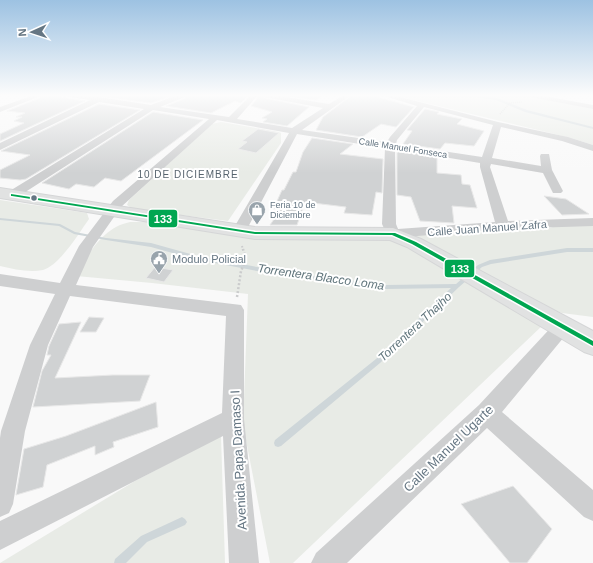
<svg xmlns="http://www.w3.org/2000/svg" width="593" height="563" font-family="Helvetica,sans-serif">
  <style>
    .green { fill: #e8ebe6 }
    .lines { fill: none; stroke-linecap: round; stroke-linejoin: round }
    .stream { fill: #ced6d9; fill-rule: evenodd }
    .building { fill: #d0d2d3; stroke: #e8e8e8 }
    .secondary-casing { stroke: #d5d6d7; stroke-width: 2 }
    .path-far2 { stroke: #cbcccd; stroke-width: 1.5; stroke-dasharray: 1 1; stroke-linecap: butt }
    .path-far1 { stroke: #cbcccd; stroke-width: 2; stroke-dasharray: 1.5 1.5; stroke-linecap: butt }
    .path { stroke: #cbcccd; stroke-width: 2.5; stroke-dasharray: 2 2; stroke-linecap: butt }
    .street { fill: #cecfd0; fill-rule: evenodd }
    .secondary { fill: #e1e2e2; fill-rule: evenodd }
    .bus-1-casing { stroke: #fff; stroke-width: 3 }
    .bus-1 { fill: #00a651; fill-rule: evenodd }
    .bus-dot { fill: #657683; stroke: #fff; stroke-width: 1.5 }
    .labels { text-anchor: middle; stroke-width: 4; stroke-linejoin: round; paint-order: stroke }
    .far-street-label { font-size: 9px; fill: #657683; stroke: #fff }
    .far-poi-label { font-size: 9px; fill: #657683; stroke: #fff; text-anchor: start }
    .far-neighbourhood-label { font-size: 10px; letter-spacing: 1px; fill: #57646e; stroke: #fff }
    .street-label { font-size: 11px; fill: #657683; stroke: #fff }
    .poi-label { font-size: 11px; fill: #657683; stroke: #fff; text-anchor: start }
    .water-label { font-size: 12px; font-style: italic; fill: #60757c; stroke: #fff }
    .near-street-label { font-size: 13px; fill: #657683; stroke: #fff }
    .line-badge { stroke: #fff; stroke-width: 1.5 }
    .badge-label { font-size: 11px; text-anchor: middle; font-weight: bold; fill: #fff }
  </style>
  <rect width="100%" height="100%" fill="#f9f9f9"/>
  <!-- green -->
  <path class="green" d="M393 95H524L593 109V145L571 138Z
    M221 122 279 132 281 133V143L228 221 133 209 127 205 129 200 212 124Z
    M0 200 87 213 89 219C79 233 60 265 43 270 29 273 14 269 0 266Z
    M130 222H146L253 239H373L389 240 401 244 543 325 293 563H270L243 425 248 294 152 283 76 276C89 253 102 228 130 222Z
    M558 225H593V317L562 313 521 299 411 235 550 228Z
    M221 436 225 563H0L135 481Z"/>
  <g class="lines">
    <!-- stream -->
    <path class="stream" d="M463 95H467L497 98 527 110 593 127V129L525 112 496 100Z
      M0 218 60 224 75 232 106 238 151 243 194 255 257 267 308 275 386 285 456 284 478 265 490 260 567 248H593V252H567L491 264 482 267 459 287 380 363 281 446 278 447 275 446 274 443 275 440 376 359 451 288 386 289 308 279 257 271 194 259 151 247 106 240 74 234 59 226 0 220Z
      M182 517 185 519 187 522 185 525 147 542 126 563H114L115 559 141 536Z"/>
  </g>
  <!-- building -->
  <path class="building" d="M47 95 85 101 0 141V134L24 123 14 121 22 117H16L25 113 7 111Z
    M91 95H174L151 103Z
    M186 95H249L241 103 235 101 211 113 166 106 186 98Z
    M260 95 264 98 309 107 287 126 263 122 267 119 262 118 272 112 251 106Z
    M281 95H323L316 100Z
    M352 95H370L414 107 396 127 381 124 362 137 316 130 323 117Z
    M99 104 140 110 26 179 20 180 0 178V170L30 155 1 151Z
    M425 109 439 112 437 114 462 119 457 124 484 131 474 146 445 143 440 149 403 144 412 131 407 130Z
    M153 112 203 120 121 181 105 178 94 187 76 184 69 189 42 183Z
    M258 129 279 133 256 153 238 149 247 142 242 141Z
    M312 138 353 144 340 154 383 159 382 193 376 192 372 215 344 213 346 207 305 202 297 225H270L281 209 274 208 282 190H284L293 172H296L303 152Z
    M398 151 437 157V173L461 175 462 184 470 185 477 208 452 206 454 223 420 221 411 197 397 195V153Z
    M544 196 566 199 589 214 562 215Z
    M155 267 173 270 164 282 146 278Z
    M89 317 104 318 96 332H80Z
    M81 322 55 378 113 375H150L140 401 33 407 42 371 51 355H47L49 346 59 324Z
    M156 402 158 427 113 442 114 447 95 455V446L47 465 43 487 16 495 24 449 66 436Z
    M513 486 552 529 527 563H510L461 504Z"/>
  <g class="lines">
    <defs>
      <path id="secondary" d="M0 188 255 227 393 228 421 239 593 331V355L584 352 407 247 390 240 255 239 0 198Z"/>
    </defs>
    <!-- secondary casing -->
    <use href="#secondary" class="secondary-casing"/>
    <!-- path-far2 -->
    <path class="path-far2" d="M500 114 510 103 522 102"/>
    <!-- path-far1 -->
    <path class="path-far1" d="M242 246 243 250"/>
    <!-- path -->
    <path class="path" d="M237 297 241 271 246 259 243 249"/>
    <!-- street -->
    <path class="street" d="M34 95H43L0 112V107Z
      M67 95 99 97 151 105 177 95H185V97L160 107 229 117 251 95H258L237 119 292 128 323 108 264 97 261 95H274L329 104 344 95H351L302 130 387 142 390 137 417 106 381 95H392L498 122 568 137 593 145V151L562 141 501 127 492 158 541 166 540 156 541 154H549L552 170 563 191 561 193H553L543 173 491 164 490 167 508 221 593 218V226L503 229 393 238 388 237 382 224 385 148 297 134 246 231 244 234 239 235 234 234 232 231 289 133 217 120 121 207 93 247 76 285 241 305 244 310V419L259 563H229L223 436 0 550V521L222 413 226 316 70 296 48 345 25 431 13 504 9 513 0 517V438L1 431 30 345 55 294 0 286V274L60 283 79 246 113 201 209 119 153 110 16 198H8L6 195 8 192 144 109 99 102 0 150V143L90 100 70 97ZM424 107 493 125 482 157 396 144 397 140ZM395 149 480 163V167L495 222 398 229 396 224Z
      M526 95H539L593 105V109L530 97Z
      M563 319 569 321 572 326 569 331 502 412 593 490V521L584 517 487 428 347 563H311L316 553 479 405 557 321Z"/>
    <!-- secondary -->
    <use href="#secondary" class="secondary"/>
    <defs>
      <path id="bus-1" d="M11 194 255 232 395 233 416 242 593 341V346L412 244 392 235 255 234 12 196H11Z"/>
    </defs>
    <!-- bus-1 casing -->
    <use href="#bus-1" class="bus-1-casing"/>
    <!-- bus-1 -->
    <use href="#bus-1" class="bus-1"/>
  </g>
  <!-- sky -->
  <linearGradient id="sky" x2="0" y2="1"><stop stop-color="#9dc2e2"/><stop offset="0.55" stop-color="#fcfcfc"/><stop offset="1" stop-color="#fcfcfc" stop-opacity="0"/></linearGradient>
  <rect width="593" height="173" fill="url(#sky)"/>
  <!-- icons -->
  <defs>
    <symbol id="shop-pin" viewBox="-11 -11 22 30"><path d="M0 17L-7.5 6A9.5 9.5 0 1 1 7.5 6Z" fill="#99a4ac" stroke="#fff"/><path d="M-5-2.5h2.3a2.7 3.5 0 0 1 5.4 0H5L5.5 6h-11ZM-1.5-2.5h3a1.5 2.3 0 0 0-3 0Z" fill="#fff"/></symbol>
    <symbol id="civic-pin" viewBox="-11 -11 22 30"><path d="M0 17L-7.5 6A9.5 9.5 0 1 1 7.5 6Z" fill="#99a4ac" stroke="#fff"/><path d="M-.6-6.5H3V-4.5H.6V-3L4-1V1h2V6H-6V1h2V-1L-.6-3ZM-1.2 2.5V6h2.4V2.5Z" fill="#fff"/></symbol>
  </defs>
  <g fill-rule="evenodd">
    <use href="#shop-pin" x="247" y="200" width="20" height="27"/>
    <use href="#civic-pin" x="149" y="249" width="20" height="27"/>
  </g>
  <!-- markers -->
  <circle class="bus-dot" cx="34" cy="198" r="3.5"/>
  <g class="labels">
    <!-- far-street labels -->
    <g class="far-street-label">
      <text transform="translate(403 148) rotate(9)" y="3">Calle Manuel Fonseca</text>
    </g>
    <!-- far-poi labels -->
    <g class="far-poi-label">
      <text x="270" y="208">Feria 10 de<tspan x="270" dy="10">Diciembre</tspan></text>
    </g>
    <!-- far-neighbourhood labels -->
    <g class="far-neighbourhood-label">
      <text x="188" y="178">10 DE DICIEMBRE</text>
    </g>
    <!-- street labels -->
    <g class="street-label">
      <text transform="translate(487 228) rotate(-4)" y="4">Calle Juan Manuel Zafra</text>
    </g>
    <!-- poi labels -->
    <g class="poi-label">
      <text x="172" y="263">Modulo Policial</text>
    </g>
    <!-- water labels -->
    <g class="water-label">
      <text transform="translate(321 277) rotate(8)" y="4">Torrentera Blacco Loma</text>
      <text transform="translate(415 327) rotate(-43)" y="4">Torrentera Thajho</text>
    </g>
    <!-- near-street labels -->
    <g class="near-street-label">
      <text transform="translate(448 448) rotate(-44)" y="5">Calle Manuel Ugarte</text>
      <text transform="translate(238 460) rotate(-93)" y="5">Avenida Papa Damaso I</text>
    </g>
  </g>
  <g class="line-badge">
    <rect x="148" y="209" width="30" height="19" rx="4" fill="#00a651"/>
    <rect x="444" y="259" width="31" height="19" rx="4" fill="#00a651"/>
  </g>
  <g class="badge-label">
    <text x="163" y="223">133</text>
    <text x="460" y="273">133</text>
  </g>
  <!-- north arrow -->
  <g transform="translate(32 32) rotate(267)" stroke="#ffffff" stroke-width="3" paint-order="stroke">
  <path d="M0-3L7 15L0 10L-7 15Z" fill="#657683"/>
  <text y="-6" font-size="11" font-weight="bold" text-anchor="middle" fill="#657683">N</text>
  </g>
</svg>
